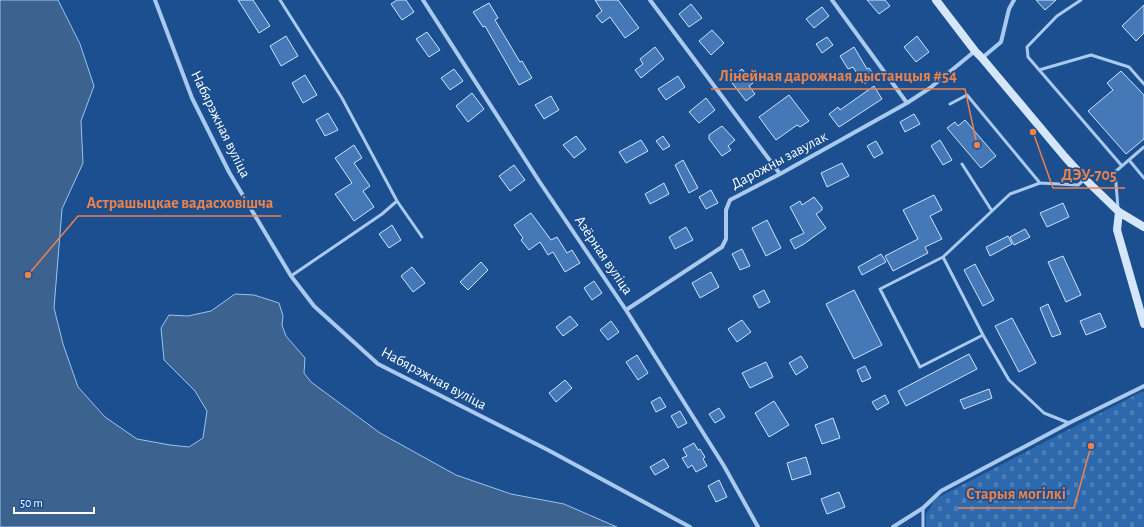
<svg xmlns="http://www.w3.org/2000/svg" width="1144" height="527" font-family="'Alegreya Sans',sans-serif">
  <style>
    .cemetery { fill: url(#cemetery-stones) }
    .water { fill: #3c6290; stroke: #9cc4f0 }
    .building { fill: #4478b7; stroke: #cfe3fa }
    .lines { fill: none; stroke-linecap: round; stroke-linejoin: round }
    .lane { stroke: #a9c9ee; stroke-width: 3 }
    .street { stroke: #a9c9ee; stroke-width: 4 }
    .secondary { stroke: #d6e6fa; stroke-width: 8 }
    .labels { text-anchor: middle; stroke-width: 3.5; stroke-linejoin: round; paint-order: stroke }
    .street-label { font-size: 15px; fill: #fff; stroke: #1b4f8f }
    .leader { fill: none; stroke: #ee8249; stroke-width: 1.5 }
    .callout-dot { fill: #ee8249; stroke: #1b4f8f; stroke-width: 1.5 }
    .callout-label { font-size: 16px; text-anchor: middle; font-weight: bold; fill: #ee8249; stroke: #1b4f8f; stroke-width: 3.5; stroke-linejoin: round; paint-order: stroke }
  </style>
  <defs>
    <pattern id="cemetery-stones" width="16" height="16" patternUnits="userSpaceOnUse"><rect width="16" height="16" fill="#2e69ad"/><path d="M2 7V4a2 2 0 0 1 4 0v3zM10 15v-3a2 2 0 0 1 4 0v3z" fill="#4d80b9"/></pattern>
  </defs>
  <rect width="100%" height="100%" fill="#1b4f8f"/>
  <!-- cemetery -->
  <path class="cemetery" d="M1141 392H1144V527H926V515L935 499Z"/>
  <!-- water -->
  <path class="water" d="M0 0H58L80 44 94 86 81 121 83 163 62 209 54 308 63 344 78 387 105 417 137 439 170 445 189 447 203 438 207 411 195 391 164 360 161 328 169 315 188 316 211 311 235 294 254 295 279 303 283 316 282 325 286 336 305 358 304 373 311 382 380 433 456 475 511 494 564 504 617 527H0Z"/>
  <!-- building -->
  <path class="building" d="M238 0H253L270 26 259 33Z
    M397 0H406L414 12 402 20 391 4Z
    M595 0H618L639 28 625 38 610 17 602 23 596 16 602 11Z
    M867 0H885L890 6 879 14Z
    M1036 0H1056L1045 10Z
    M489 3 498 18 495 20 520 62 522 61 532 78 519 85 485 26 483 27 473 12Z
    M691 4 702 18 689 27 679 14Z
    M1144 5V33L1136 41 1122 26Z
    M822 7 829 16 814 28 806 19Z
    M712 30 724 43 711 55 699 41Z
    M427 32 440 50 429 57 416 39Z
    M286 36 298 56 281 66 270 46Z
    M917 36 929 52 916 62 904 47Z
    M827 37 833 45 822 53 816 44Z
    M655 47 664 59 641 78 635 70 643 64 640 59Z
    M854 47 867 69 869 68 875 76 864 84 853 67 848 69 840 56Z
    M454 69 463 81 450 90 441 78Z
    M742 69 753 83 749 86 755 94 746 101 729 79Z
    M1121 71 1144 95V139L1126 154 1088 111 1113 90 1107 83Z
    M305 75 317 95 303 103 292 83Z
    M678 76 685 87 666 100 658 89Z
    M874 86 882 99 839 127 829 114 838 107 840 110Z
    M472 93 484 109 468 122 456 106Z
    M789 95 809 121 800 127 797 125 776 140 759 117Z
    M551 96 559 110 544 119 535 105Z
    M706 98 715 110 699 123 689 112Z
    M328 113 338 130 325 136 316 120Z
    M914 114 920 124 905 132 900 122Z
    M965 120 996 156 981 168 947 128 955 122 958 126Z
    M722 126 735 140 728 146 731 150 722 156 709 139V135Z
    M576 136 586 149 574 158 563 145Z
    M663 136 670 146 663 150 656 141Z
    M641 140 648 151 626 163 619 152Z
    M940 140 952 160 943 165 931 146Z
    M876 141 883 153 874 158 867 146Z
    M354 145 362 158 354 163 370 186 363 191 374 207 354 221 335 194 352 183 335 158Z
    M683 160 698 188 689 193 675 165Z
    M842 163 849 176 827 187 821 173Z
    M514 165 525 180 510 191 499 176Z
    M664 183 669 194 650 204 645 194Z
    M711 190 718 203 706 209 699 197Z
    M934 195 942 210 930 216 942 239 925 247 928 253 893 271 885 256 918 239 903 210Z
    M814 197 822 207V210L816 214 826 228 804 244 795 249 790 240 804 233 790 207 800 201 802 205Z
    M1063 203 1069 217 1047 227 1040 213Z
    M531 213 551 240 557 237 567 253 572 250 580 263 565 272 553 252 548 255 540 242 529 250 521 240 523 238 514 225Z
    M767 220 781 248 766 256 752 228Z
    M392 225 401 240 389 248 379 234Z
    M686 227 693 240 675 249 669 237Z
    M1025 229 1030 237 1014 245 1010 237Z
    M1008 236 1012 244 990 256 986 247Z
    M742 249 750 266 740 270 732 254Z
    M881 254 886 262 862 275 858 267Z
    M1063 256 1081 295 1066 302 1048 262Z
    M481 262 488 270 468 290 460 282Z
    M975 264 994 300 983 306 964 270Z
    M412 267 425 283 413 292 401 276Z
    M711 272 719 287 700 298 692 283Z
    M594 281 602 293 592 300 584 288Z
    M764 290 770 302 759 308 753 296Z
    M854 290 882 345 854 359 826 304Z
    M1048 304 1061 334 1052 337 1040 308Z
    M1100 313 1106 327 1086 335 1080 321Z
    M570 316 578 325 563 336 556 327Z
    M1012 318 1036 363 1019 372 995 326Z
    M742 320 751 332 737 342 728 329Z
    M611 321 619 332 608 340 600 330Z
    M969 354 977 369 906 406 898 391Z
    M637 355 648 373 638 380 626 362Z
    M801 356 808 367 796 375 789 363Z
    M766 362 773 377 750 388 742 373Z
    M865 366 871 378 862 382 857 370Z
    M565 380 572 388 556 402 549 393Z
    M989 389 992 398 964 409 960 400Z
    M885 395 889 403 877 410 872 402Z
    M660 397 666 407 656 412 651 402Z
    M774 401 789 425 769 437 755 413Z
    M719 408 725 417 715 423 709 414Z
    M680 411 687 423 678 428 671 416Z
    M833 418 840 438 822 444 815 425Z
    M694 443 698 450 700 449 705 457 703 459 707 466 696 472 692 465 688 468 682 458 687 456 683 449Z
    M806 457 811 474 792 480 787 463Z
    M664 459 669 467 655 475 650 467Z
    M719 480 727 497 716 502 708 486Z
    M839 492 845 507 827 514 821 499Z"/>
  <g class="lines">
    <!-- lane -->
    <path class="lane" d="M280 0 342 98 397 201 382 214 291 276
      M1081 0 1057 16 1027 47 1028 57 1122 166
      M1039 70 1091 55 1129 67 1144 84
      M950 104 967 95 1040 183
      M1129 160 1144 178
      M962 164 992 211
      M397 201 422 237
      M1118 208 1115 172 1144 147
      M943 257 983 335 920 367 880 289 943 257 1010 194 1040 183 1078 185 1084 180
      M983 335 1009 380 1044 413 1069 423
      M923 508V527"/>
    <!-- street -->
    <path class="street" d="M155 0 192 98 229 172 291 276 314 306 378 364 548 450 690 527
      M423 0 539 181 626 310 724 466 758 527
      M650 0 780 174
      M832 0 907 103
      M982 58 1001 42 1009 9 1014 0
      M626 310 722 247 726 239V210L730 200 780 174 907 103 930 88 975 51
      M893 527 923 508 941 491 1069 423 1144 386"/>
    <!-- secondary -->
    <path class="secondary" d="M936 0 975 51 982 58 1065 157 1085 179 1119 212 1144 227
      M1119 212 1117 230 1144 324"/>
  </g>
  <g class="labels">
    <!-- street labels -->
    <g class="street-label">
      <text transform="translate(221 124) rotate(64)" y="5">Набярэжная вуліца</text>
      <text transform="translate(779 160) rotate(-28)" y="5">Дарожны завулак</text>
      <text transform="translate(604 255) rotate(56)" y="5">Азёрная вуліца</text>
      <text transform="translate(434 378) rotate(28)" y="5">Набярэжная вуліца</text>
    </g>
  </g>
  <!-- callouts -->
  <path class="leader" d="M977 145L965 89H711M1033 132L1053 188H1125M28 275L78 216H281M1091 446L1074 508H958"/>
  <g class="callout-dot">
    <circle cx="977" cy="145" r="4"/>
    <circle cx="1033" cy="132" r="4"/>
    <circle cx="28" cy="275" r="4"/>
    <circle cx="1091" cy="446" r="4"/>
  </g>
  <g class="callout-label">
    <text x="838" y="81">Лінейная дарожная дыстанцыя #54</text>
    <text x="1089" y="180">ДЭУ-705</text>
    <text x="180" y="208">Астрашыцкае вадасховішча</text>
    <text x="1016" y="499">Старыя могілкі</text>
  </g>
  <!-- scale -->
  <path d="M14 507v6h80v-6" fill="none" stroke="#ffffff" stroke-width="2"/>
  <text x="20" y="507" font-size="12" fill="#ffffff" stroke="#1b4f8f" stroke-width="3" paint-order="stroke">50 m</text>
</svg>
